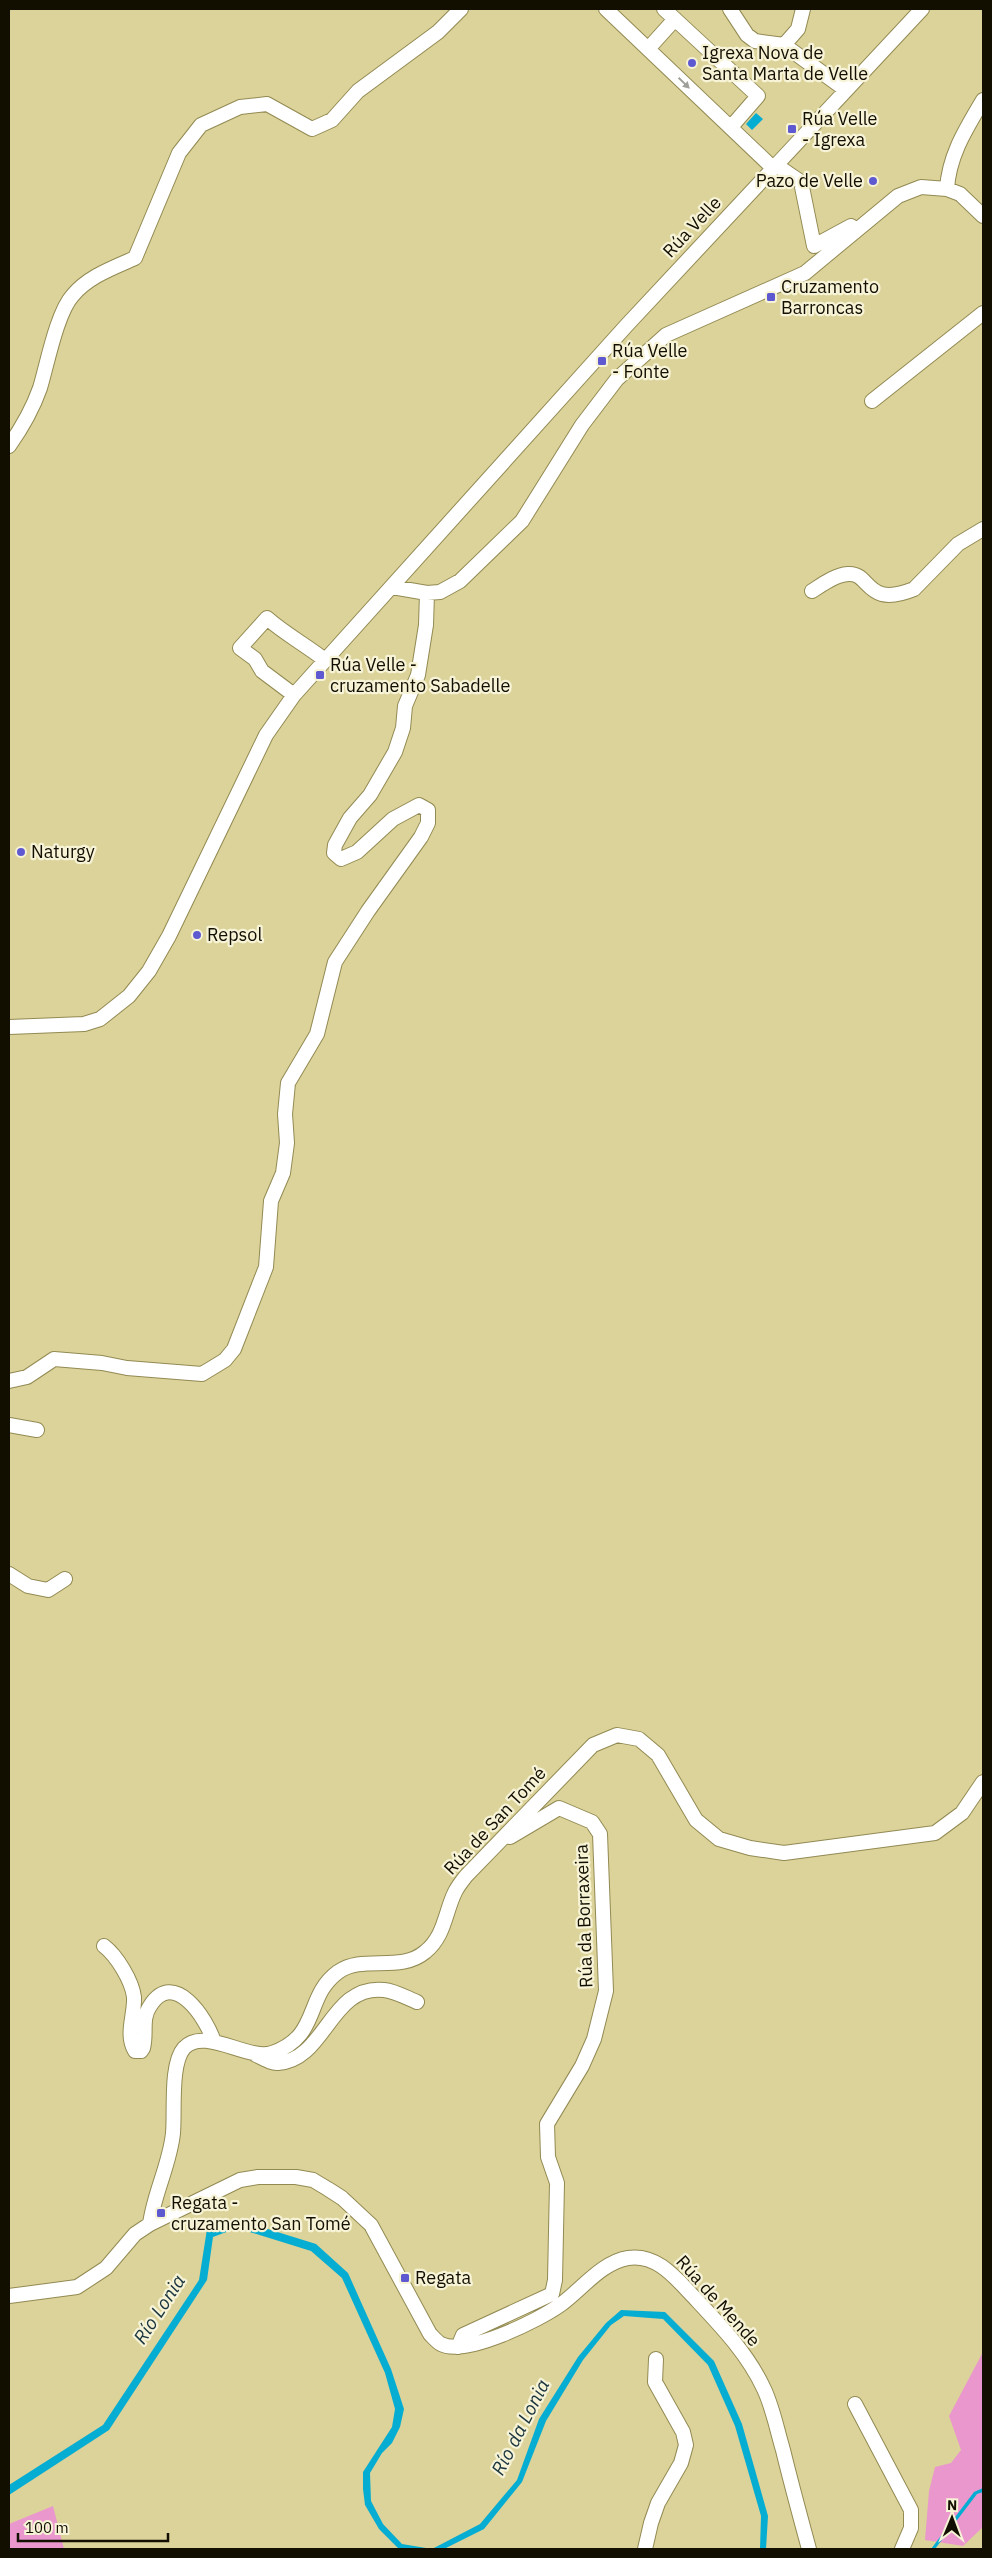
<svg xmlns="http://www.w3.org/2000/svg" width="992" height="2558" font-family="'IBM Plex Sans',sans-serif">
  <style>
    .green { fill: #ea97ce }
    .water { fill: #05add2 }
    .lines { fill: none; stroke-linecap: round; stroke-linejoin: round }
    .minor-casing { stroke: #928a53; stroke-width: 16 }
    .minor { stroke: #fff; stroke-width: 14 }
    .oneway { fill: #a09f99 }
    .poi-dot { fill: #5e59d1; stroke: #f7f3d7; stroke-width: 2 }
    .labels { text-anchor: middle; stroke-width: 4.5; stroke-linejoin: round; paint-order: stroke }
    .poi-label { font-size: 18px; fill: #120e00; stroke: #f7f3d7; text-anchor: start }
    .street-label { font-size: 18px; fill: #120e00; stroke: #f7f3d7 }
    .water-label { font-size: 19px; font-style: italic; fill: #19353e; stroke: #f7f3d7 }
  </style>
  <rect width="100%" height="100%" fill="#dcd39a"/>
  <!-- green -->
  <path class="green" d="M983 2352V2527L963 2546 925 2540 929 2491 935 2467 951 2463 961 2450 949 2416Z
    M53 2506 64 2549H9V2524Z"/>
  <!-- water -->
  <path class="water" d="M756 113 763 119 752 130 746 124Z
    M236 2219 316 2244 348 2273 391 2369 404 2409 400 2427 392 2443 382 2453 370 2473 371 2501 383 2524 402 2544 432 2549H399L379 2529 365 2505 363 2489V2472L392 2427 395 2409 385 2373 342 2278 311 2251 237 2228 213 2237 207 2280 109 2430 9 2495V2485L103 2425 199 2280 207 2229Z
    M621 2310 665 2312 714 2361 742 2424 768 2516 766 2549H760L761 2516 735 2426 708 2365 663 2319 624 2316 611 2325 583 2360 546 2421 522 2482 484 2529 444 2549H432L480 2524 517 2480 539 2419 578 2357 606 2323Z
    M983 2488V2492L977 2494 935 2549H931L974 2492Z"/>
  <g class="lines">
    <defs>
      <path id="minor" d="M606 9 773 168
        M664 9 758 96 731 127
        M730 9 747 35 755 41 784 45 846 90
        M784 45 798 29 803 9
        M648 49 675 19
        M776 165 801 182 814 246 851 226
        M947 189C949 155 966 129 983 100
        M872 401 983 313
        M9 446C21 429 33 408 40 388 47 365 57 312 73 295 89 276 113 268 135 258L179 153 201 125 240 107 267 104 312 129 332 120 358 91 438 32 461 9
        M392 587 427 593 440 592 460 581 522 521 582 425 617 379 666 335 805 273 898 196 921 187 947 189 960 194 983 216
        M812 591C823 584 835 575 848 574 871 572 865 609 914 589L958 544 983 529
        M294 695 262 671 255 659 240 648 267 618C285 634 306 645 325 660
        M9 1027 84 1024 100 1019 129 996 149 971 169 936 266 735 294 695 626 326 922 9
        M9 1381 27 1377 54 1359 102 1363 127 1368 202 1374 225 1360 234 1349 266 1267 271 1201 283 1173 287 1143 285 1114 288 1083 317 1034 335 962 368 911 421 837 428 823V810L419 805 393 819 357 852 341 859 334 853 335 845 350 818 370 795 395 752 403 728 405 706 418 675 426 625 427 593
        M9 1425 37 1430
        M9 1574 28 1586 48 1590 65 1579
        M104 1946C117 1956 132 1981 134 1997 135 2015 125 2034 135 2051H141L143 2048C147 2034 141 2019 150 2006 174 1968 207 2019 214 2042
        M256 2055C263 2058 272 2064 278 2063 326 2060 330 1984 384 1990 395 1991 407 1998 417 2002
        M150 2224C154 2193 170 2164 173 2133 175 2111 170 2064 184 2048 204 2026 248 2061 272 2053 321 2036 304 1997 338 1972 363 1954 400 1973 425 1952 445 1936 445 1912 455 1892 458 1886 462 1881 466 1876L593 1745 617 1735 639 1739 658 1755 696 1820 719 1839 750 1848 784 1853 935 1833 962 1813 983 1782
        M9 2296 77 2287 106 2268 135 2234 150 2224 240 2180 258 2177H296L313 2180 328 2189 342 2198 371 2225 430 2334C433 2337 437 2342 441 2344 465 2357 539 2320 560 2305 581 2290 602 2262 628 2258 656 2254 674 2276 691 2294 718 2323 747 2352 764 2389 773 2408 777 2430 783 2450 791 2483 800 2516 809 2549
        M458 2347 463 2335 552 2294 555 2280 557 2183 548 2157 547 2124 582 2066 594 2039 606 1991 600 1834 592 1822 559 1808 510 1837
        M855 2404 911 2510V2528L902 2549
        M645 2549 651 2523 658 2503 681 2463 686 2445 683 2432 655 2382 656 2359"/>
    </defs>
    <!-- minor casing -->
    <use href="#minor" class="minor-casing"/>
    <!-- minor -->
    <use href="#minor" class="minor"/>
  </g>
  <!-- one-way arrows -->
  <defs><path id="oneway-solid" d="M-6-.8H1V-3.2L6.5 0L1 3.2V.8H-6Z" transform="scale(1.25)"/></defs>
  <use class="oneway" href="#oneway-solid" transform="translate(684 83) rotate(44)"/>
  <!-- markers -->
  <g class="poi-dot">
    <circle cx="692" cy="63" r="5"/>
    <rect x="787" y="124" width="10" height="10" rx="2.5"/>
    <circle cx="873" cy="181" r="5"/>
    <rect x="766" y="292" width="10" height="10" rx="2.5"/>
    <rect x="597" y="356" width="10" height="10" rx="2.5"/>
    <rect x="315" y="670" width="10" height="10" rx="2.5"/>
    <circle cx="21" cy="852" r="5"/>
    <circle cx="197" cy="935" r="5"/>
    <rect x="156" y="2208" width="10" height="10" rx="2.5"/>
    <rect x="400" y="2273" width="10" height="10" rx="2.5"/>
  </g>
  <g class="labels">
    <!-- poi labels -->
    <g class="poi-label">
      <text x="702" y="59">Igrexa Nova de<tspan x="702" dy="21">Santa Marta de Velle</tspan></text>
      <text x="802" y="125">Rúa Velle<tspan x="802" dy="21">- Igrexa</tspan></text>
      <text x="863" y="187" text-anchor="end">Pazo de Velle</text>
      <text x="781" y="293">Cruzamento<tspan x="781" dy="21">Barroncas</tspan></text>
      <text x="612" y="357">Rúa Velle<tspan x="612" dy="21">- Fonte</tspan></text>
      <text x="330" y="671">Rúa Velle -<tspan x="330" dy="21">cruzamento Sabadelle</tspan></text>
      <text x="31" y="858">Naturgy</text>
      <text x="207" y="941">Repsol</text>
      <text x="171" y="2209">Regata -<tspan x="171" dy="21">cruzamento San Tomé</tspan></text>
      <text x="415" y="2284">Regata</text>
    </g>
    <!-- street labels -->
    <g class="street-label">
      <text transform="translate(692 227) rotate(-47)" y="6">Rúa Velle</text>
      <text transform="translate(495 1821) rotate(-47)" y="6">Rúa de San Tomé</text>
      <text transform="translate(584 1916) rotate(-92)" y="6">Rúa da Borraxeira</text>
      <text transform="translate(718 2301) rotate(48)" y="6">Rúa de Mende</text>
    </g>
    <!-- water labels -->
    <g class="water-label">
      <text transform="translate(159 2309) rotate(-57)" y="7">Río Lonia</text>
      <text transform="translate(520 2427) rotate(-63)" y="7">Río da Lonia</text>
    </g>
  </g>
  <!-- border -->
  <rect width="992" height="2558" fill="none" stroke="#120e00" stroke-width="20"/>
  <!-- north arrow -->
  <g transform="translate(952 2518) rotate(1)" stroke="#f7f3d7" stroke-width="4" paint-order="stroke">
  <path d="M0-4L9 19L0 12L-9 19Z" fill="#120e00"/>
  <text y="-8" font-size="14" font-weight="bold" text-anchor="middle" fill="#120e00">N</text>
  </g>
  <!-- scale -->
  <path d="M18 2533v8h150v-8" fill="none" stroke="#120e00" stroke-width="2.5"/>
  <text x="25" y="2533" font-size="15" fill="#120e00" stroke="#f7f3d7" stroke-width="4" paint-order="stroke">100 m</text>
</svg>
